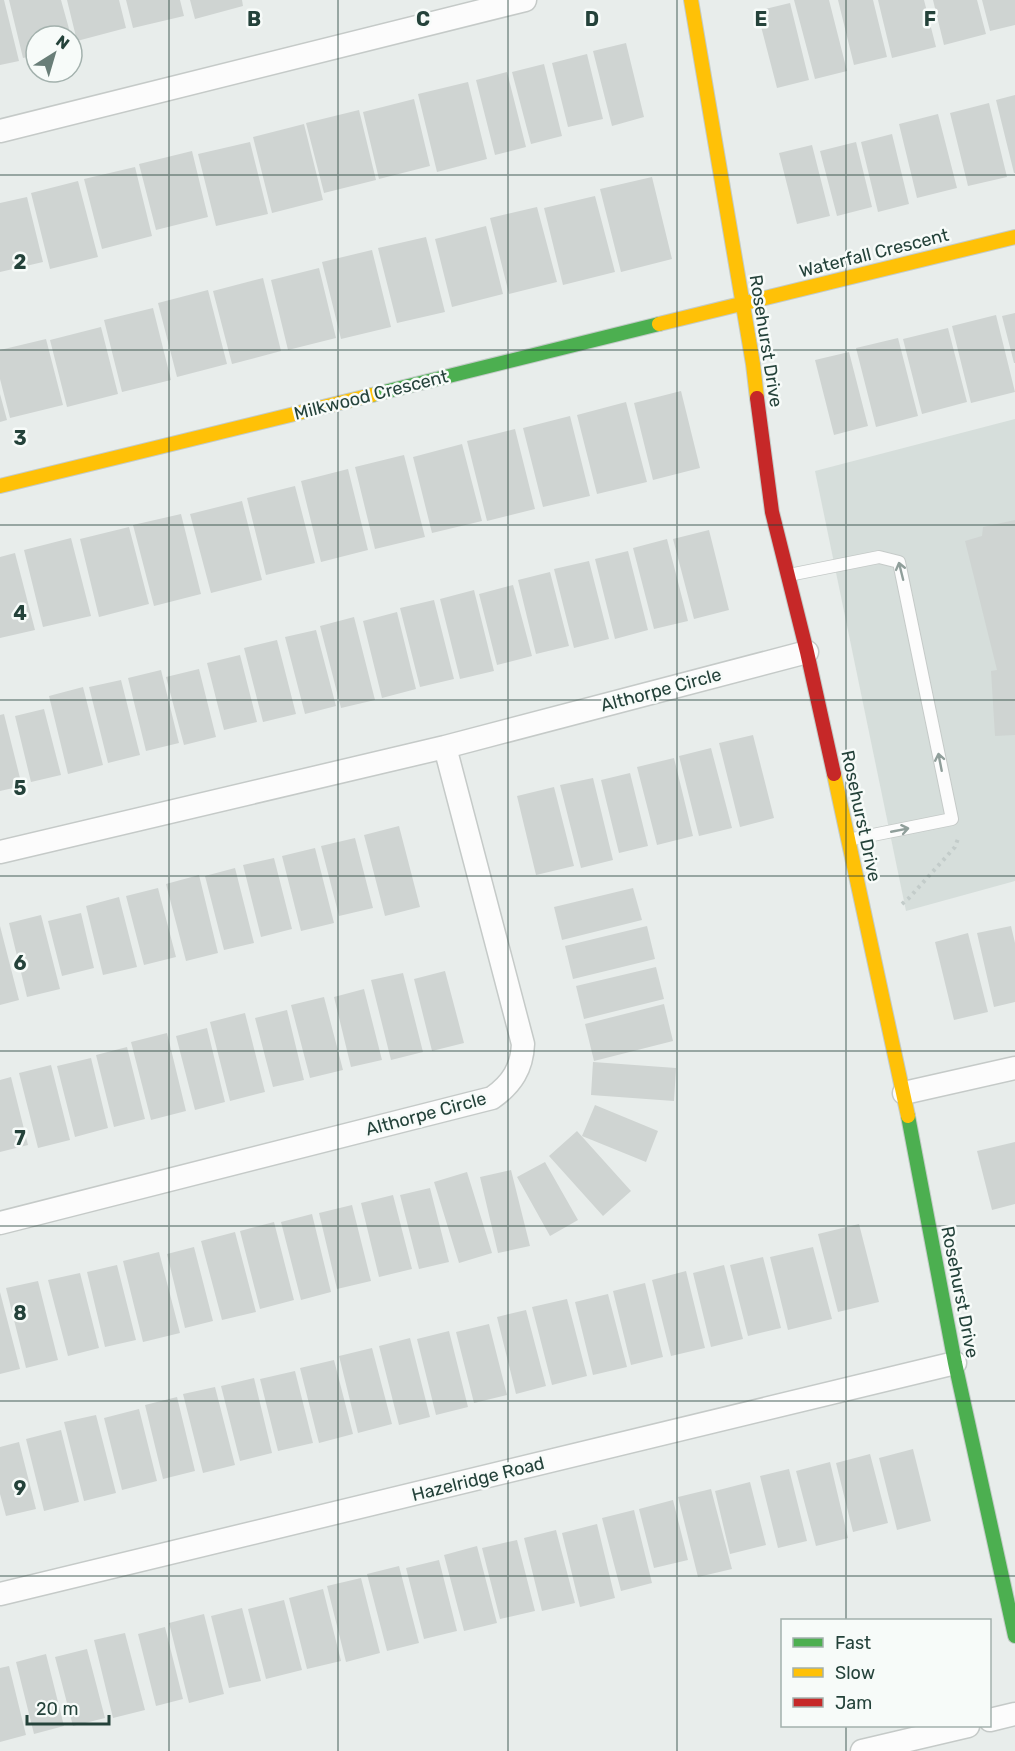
<svg xmlns="http://www.w3.org/2000/svg" width="1015" height="1751" font-family="Rubik,sans-serif">
  <style>
    .built { fill: #d6dedb }
    .building { fill: #cfd4d2 }
    .lines { fill: none; stroke-linecap: round; stroke-linejoin: round }
    .lane-casing { stroke: #c5cac8; stroke-width: 14 }
    .street-casing { stroke: #c5cac8; stroke-width: 25 }
    .fast-casing { stroke: #c3cbc8; stroke-width: 16 }
    .slow-casing { stroke: #c3cbc8; stroke-width: 16 }
    .jam-casing { stroke: #c3cbc8; stroke-width: 16 }
    .path { stroke: #c3ccca; stroke-width: 4; stroke-dasharray: 3 4.5; stroke-linecap: butt }
    .lane { stroke: #fcfcfc; stroke-width: 12 }
    .street { stroke: #fcfcfc; stroke-width: 22 }
    .fast { stroke: #4caf50; stroke-width: 14 }
    .slow { stroke: #ffc107; stroke-width: 14 }
    .jam { stroke: #c62828; stroke-width: 14 }
    .oneway { stroke: #909f9b }
    .grid { fill: none; stroke: #24423a; stroke-width: 1.5; stroke-opacity: 0.55 }
    .labels { text-anchor: middle; stroke-width: 5; stroke-linejoin: round; paint-order: stroke }
    .street-label { font-size: 18px; fill: #24423a; stroke: #f7fbf9 }
    .grid-label { font-size: 20px; text-anchor: middle; font-weight: bold; fill: #24423a; stroke: #f7fbf9; stroke-width: 5; stroke-linejoin: round; paint-order: stroke }
  </style>
  <rect width="100%" height="100%" fill="#e8edeb"/>
  <!-- built -->
  <path class="built" d="M1015 419V881L906 911 815 471Z"/>
  <!-- building -->
  <path class="building" d="M0 0H4L19 61 0 65Z
    M9 0H61L71 36H36V55L23 58Z
    M67 0H119L126 28 77 41Z
    M126 0H180L184 16 133 28Z
    M190 0H242L243 6 195 19Z
    M794 0H829L847 71 815 79Z
    M838 0H873L887 57 854 65Z
    M878 0H924L936 47 892 58Z
    M933 0H977L986 34 944 45Z
    M982 0H1015V25L990 31Z
    M790 3 809 80 777 88 757 11Z
    M626 43 644 117 612 126 593 51Z
    M587 54 603 119 568 127 552 63Z
    M544 64 562 136 531 144 512 72Z
    M507 72 526 147 495 155 476 80Z
    M468 82 487 159 437 172 418 94Z
    M1015 95V173H1014L996 100Z
    M414 99 430 166 379 179 363 112Z
    M989 103 1007 177 968 186 950 113Z
    M359 110 376 180 324 193 306 123Z
    M938 114 957 188 917 198 899 124Z
    M304 124 323 200 272 213 253 137Z
    M892 134 909 204 878 212 861 142Z
    M250 142 268 214 216 226 198 154Z
    M856 142 872 207 837 216 820 151Z
    M812 145 830 216 797 224 779 153Z
    M192 151 208 217 156 230 139 164Z
    M135 167 152 236 102 249 84 179Z
    M652 177 672 259 621 272 600 189Z
    M78 181 98 257 50 269 31 193Z
    M595 196 615 272 563 285 544 208Z
    M27 197 43 262 0 272V203Z
    M537 207 557 282 509 294 490 218Z
    M486 226 503 294 452 307 435 239Z
    M426 237 445 312 397 323 378 248Z
    M372 250 391 327 341 339 322 262Z
    M319 268 336 338 288 350 271 280Z
    M263 278 281 351 232 364 213 291Z
    M208 290 227 364 177 377 158 303Z
    M153 308 171 380 122 392 104 320Z
    M1015 313V363H1014L1002 316Z
    M996 315 1015 392 971 403 952 326Z
    M101 327 118 394 67 407 50 340Z
    M948 328 967 402 922 414 903 339Z
    M898 338 918 416 876 427 856 348Z
    M46 339 63 405 10 418 0 379V350Z
    M849 352 868 426 834 435 815 360Z
    M681 391 700 468 653 480 634 403Z
    M0 394 7 420 0 422Z
    M626 402 647 482 597 494 577 415Z
    M570 416 590 496 543 507 523 428Z
    M515 429 535 509 487 521 467 441Z
    M462 444 482 521 432 533 413 457Z
    M404 455 425 537 375 549 355 467Z
    M348 469 368 550 321 562 301 481Z
    M295 486 315 563 266 575 247 498Z
    M242 501 262 580 211 593 190 514Z
    M181 514 201 594 154 606 133 525Z
    M1015 520V735L995 736 991 671 997 670 965 541 982 536 983 527Z
    M129 527 149 604 99 617 80 539Z
    M709 530 729 610 694 619 673 539Z
    M71 538 91 616 43 627 24 550Z
    M667 539 688 621 654 629 633 548Z
    M628 551 648 630 615 639 595 559Z
    M15 553 35 630 0 638V557Z
    M589 561 609 639 574 648 554 569Z
    M550 572 569 646 536 654 518 580Z
    M513 585 532 656 497 665 479 594Z
    M474 590 494 671 460 679 440 599Z
    M434 600 454 679 420 687 400 608Z
    M397 612 416 689 382 698 363 621Z
    M354 617 375 700 341 708 320 626Z
    M316 630 336 706 305 714 285 637Z
    M277 640 296 714 263 722 244 648Z
    M240 655 257 722 224 730 207 663Z
    M199 669 216 737 184 745 166 677Z
    M161 670 179 743 146 751 128 678Z
    M121 680 140 755 108 763 89 687Z
    M83 687 103 765 68 774 49 696Z
    M44 709 61 775 31 782 15 716Z
    M4 714 22 786 0 791V715Z
    M753 735 774 818 740 827 719 743Z
    M711 748 732 828 699 836 679 756Z
    M674 758 693 836 657 845 637 767Z
    M630 773 648 846 619 853 601 780Z
    M593 778 613 860 581 868 560 785Z
    M554 787 574 866 536 875 517 796Z
    M399 826 420 907 385 916 364 835Z
    M355 838 373 908 339 916 321 846Z
    M315 848 334 923 301 931 282 856Z
    M274 858 292 929 261 937 243 865Z
    M235 868 254 943 224 950 205 876Z
    M199 875 218 953 186 961 166 884Z
    M158 888 176 957 144 965 126 896Z
    M633 888 642 920 562 940 554 907Z
    M119 897 137 967 103 975 86 906Z
    M81 913 94 968 62 976 48 921Z
    M41 915 60 989 27 997 9 923Z
    M0 926 19 1000 0 1005Z
    M647 926 655 959 573 979 565 946Z
    M1011 926 1015 943V1002L994 1007 977 933Z
    M968 933 988 1012 954 1020 935 942Z
    M656 967 664 999 584 1019 576 986Z
    M445 971 464 1043 432 1051 414 979Z
    M403 973 423 1052 391 1060 371 980Z
    M364 989 382 1060 351 1067 334 997Z
    M324 997 343 1070 310 1078 291 1005Z
    M664 1004 673 1041 594 1061 585 1024Z
    M287 1010 304 1080 273 1087 255 1018Z
    M245 1013 265 1092 230 1101 210 1022Z
    M207 1028 225 1102 195 1110 176 1036Z
    M167 1033 186 1111 151 1120 131 1042Z
    M127 1047 145 1119 114 1127 96 1055Z
    M91 1058 108 1128 75 1137 57 1066Z
    M593 1062 676 1068 674 1101 591 1095Z
    M51 1065 70 1140 38 1148 19 1073Z
    M11 1077 28 1145 0 1152V1080Z
    M595 1105 658 1131 646 1162 582 1136Z
    M577 1131 631 1191 603 1216 549 1156Z
    M1015 1142V1204L992 1210 977 1151Z
    M545 1162 578 1220 550 1236 517 1177Z
    M511 1170 530 1246 498 1253 480 1177Z
    M467 1172 492 1253 459 1263 434 1182Z
    M430 1188 449 1262 419 1269 400 1195Z
    M393 1195 412 1269 379 1277 361 1203Z
    M352 1205 371 1281 337 1289 319 1213Z
    M312 1214 331 1292 301 1300 281 1222Z
    M274 1222 294 1300 260 1309 240 1231Z
    M859 1224 879 1302 838 1312 818 1234Z
    M235 1232 256 1312 222 1320 201 1241Z
    M194 1247 213 1321 185 1328 167 1254Z
    M813 1247 832 1319 788 1330 770 1257Z
    M159 1252 180 1333 143 1342 123 1261Z
    M763 1257 781 1328 748 1336 730 1265Z
    M117 1265 136 1340 105 1347 87 1272Z
    M724 1265 743 1339 711 1347 693 1273Z
    M686 1271 705 1348 671 1356 652 1280Z
    M80 1273 99 1348 68 1356 48 1280Z
    M38 1281 58 1360 26 1368 6 1288Z
    M645 1283 663 1357 631 1365 613 1291Z
    M0 1292 20 1369 0 1374Z
    M608 1294 627 1367 593 1375 575 1302Z
    M567 1299 587 1376 552 1385 532 1307Z
    M526 1310 546 1386 516 1394 497 1317Z
    M489 1324 507 1395 474 1403 456 1332Z
    M449 1331 468 1407 436 1415 417 1339Z
    M410 1338 430 1417 399 1425 379 1346Z
    M372 1348 392 1424 358 1433 339 1356Z
    M334 1360 353 1434 319 1443 300 1368Z
    M295 1371 313 1443 278 1451 260 1379Z
    M254 1378 272 1453 240 1461 221 1386Z
    M215 1387 235 1465 203 1473 183 1394Z
    M177 1397 195 1471 163 1479 145 1405Z
    M139 1409 157 1481 122 1490 104 1418Z
    M96 1415 116 1493 84 1501 64 1422Z
    M61 1430 79 1502 44 1511 26 1439Z
    M19 1442 36 1509 6 1516 0 1494V1447Z
    M913 1449 931 1521 897 1530 879 1458Z
    M870 1454 888 1523 853 1532 836 1463Z
    M830 1462 848 1538 816 1546 796 1471Z
    M789 1469 807 1541 778 1548 760 1476Z
    M750 1482 766 1545 730 1554 715 1491Z
    M711 1489 732 1569 698 1577 678 1497Z
    M673 1500 688 1560 654 1568 639 1509Z
    M634 1510 652 1583 621 1591 602 1518Z
    M597 1524 615 1598 580 1607 562 1533Z
    M556 1530 575 1603 542 1611 524 1538Z
    M517 1540 535 1611 500 1619 482 1548Z
    M477 1546 497 1623 464 1631 444 1555Z
    M439 1560 457 1631 424 1639 406 1568Z
    M399 1566 419 1643 387 1651 367 1574Z
    M361 1578 380 1653 346 1662 327 1586Z
    M323 1589 341 1661 307 1669 289 1598Z
    M284 1600 302 1670 266 1679 248 1609Z
    M242 1608 261 1681 229 1688 211 1616Z
    M204 1614 224 1694 189 1703 169 1623Z
    M165 1627 183 1699 156 1706 138 1634Z
    M125 1633 145 1710 113 1718 94 1640Z
    M87 1649 105 1718 73 1726 55 1657Z
    M46 1654 64 1726 34 1734 16 1662Z
    M9 1666 26 1735 0 1742V1668Z"/>
  <g class="lines">
    <defs>
      <path id="lane" d="M789 575 879 557 899 562 952 819 848 840"/>
      <path id="street" d="M0 131 525 0
        M0 852 445 747 807 652
        M904 1093 1015 1068
        M0 1223 492 1098C512 1084 522 1068 523 1044L445 747
        M0 1594 955 1363
        M990 1720 1015 1714
        M862 1751 968 1726"/>
      <path id="fast" d="M372 395 659 324
        M908 1116 955 1363 1015 1636"/>
      <path id="slow" d="M691 0 753 364 757 398
        M659 324 1015 237
        M0 486 372 395
        M834 774 908 1116"/>
      <path id="jam" d="M757 398 772 512 807 652 834 774"/>
    </defs>
    <!-- lane casing -->
    <use href="#lane" class="lane-casing"/>
    <!-- street casing -->
    <use href="#street" class="street-casing"/>
    <!-- fast casing -->
    <use href="#fast" class="fast-casing"/>
    <!-- slow casing -->
    <use href="#slow" class="slow-casing"/>
    <!-- jam casing -->
    <use href="#jam" class="jam-casing"/>
    <!-- path -->
    <path class="path" d="M902 904 909 898 955 847 959 836"/>
    <!-- lane -->
    <use href="#lane" class="lane"/>
    <!-- street -->
    <use href="#street" class="street"/>
    <!-- fast -->
    <use href="#fast" class="fast"/>
    <!-- slow -->
    <use href="#slow" class="slow"/>
    <!-- jam -->
    <use href="#jam" class="jam"/>
  </g>
  <!-- one-way arrows -->
  <defs><path id="oneway-shaft" d="M-6 0H5M1.5-3L5.5 0L1.5 3" fill="none" stroke-width="1.6" stroke-linecap="round" stroke-linejoin="round" transform="scale(1.5)"/></defs>
  <g class="oneway">
    <use href="#oneway-shaft" transform="translate(901 571) rotate(-104)"/>
    <use href="#oneway-shaft" transform="translate(940 762) rotate(-101)"/>
    <use href="#oneway-shaft" transform="translate(900 830) rotate(-11)"/>
  </g>
  <!-- grid -->
  <path class="grid" d="M169 0V1751M338 0V1751M508 0V1751M677 0V1751M846 0V1620M0 175H1015M0 350H1015M0 525H1015M0 700H1015M0 876H1015M0 1051H1015M0 1226H1015M0 1401H1015M0 1576H1015M846 1726V1751"/>
  <g class="labels">
    <!-- street labels -->
    <g class="street-label">
      <text transform="translate(874 253) rotate(-14)" y="6">Waterfall Crescent</text>
      <text transform="translate(766 341) rotate(81)" y="6">Rosehurst Drive</text>
      <text transform="translate(371 395) rotate(-14)" y="6">Milkwood Crescent</text>
      <text transform="translate(661 690) rotate(-15)" y="6">Althorpe Circle</text>
      <text transform="translate(861 816) rotate(78)" y="6">Rosehurst Drive</text>
      <text transform="translate(426 1114) rotate(-15)" y="6">Althorpe Circle</text>
      <text transform="translate(960 1292) rotate(79)" y="6">Rosehurst Drive</text>
      <text transform="translate(478 1479) rotate(-14)" y="6">Hazelridge Road</text>
    </g>
  </g>
  <g class="grid-label">
    <text x="254" y="26">B</text>
    <text x="423" y="26">C</text>
    <text x="592" y="26">D</text>
    <text x="761" y="26">E</text>
    <text x="930" y="26">F</text>
    <text x="20" y="269">2</text>
    <text x="20" y="445">3</text>
    <text x="20" y="620">4</text>
    <text x="20" y="795">5</text>
    <text x="20" y="970">6</text>
    <text x="20" y="1145">7</text>
    <text x="20" y="1320">8</text>
    <text x="20" y="1495">9</text>
  </g>
  <!-- legend -->
  <rect x="781" y="1619" width="210" height="108" fill="#f7fbf9" stroke="#a3b1ad" stroke-width="1.5"/>
  <rect x="793" y="1638" width="30" height="9" fill="#4caf50" stroke="#a3b1ad" stroke-width="1.5"/>
  <text x="835" y="1649" font-size="18" fill="#24423a">Fast</text>
  <rect x="793" y="1668" width="30" height="9" fill="#ffc107" stroke="#a3b1ad" stroke-width="1.5"/>
  <text x="835" y="1679" font-size="18" fill="#24423a">Slow</text>
  <rect x="793" y="1698" width="30" height="9" fill="#c62828" stroke="#a3b1ad" stroke-width="1.5"/>
  <text x="835" y="1709" font-size="18" fill="#24423a">Jam</text>
  <!-- north arrow -->
  <g transform="translate(54 54) rotate(37)"><circle r="28" fill="#f7fbf9" stroke="#a3b1ad" stroke-width="1.5"/>
  <path d="M0-4.5L10 22L0 15L-10 22Z" fill="#697e78"/>
  <text y="-9" font-size="16" font-weight="bold" text-anchor="middle" fill="#24423a">N</text>
  </g>
  <!-- scale -->
  <path d="M27 1715v9h82v-9" fill="none" stroke="#24423a" stroke-width="3"/>
  <text x="36" y="1715" font-size="18" fill="#24423a" stroke="#f7fbf9" stroke-width="4.5" paint-order="stroke">20 m</text>
</svg>
